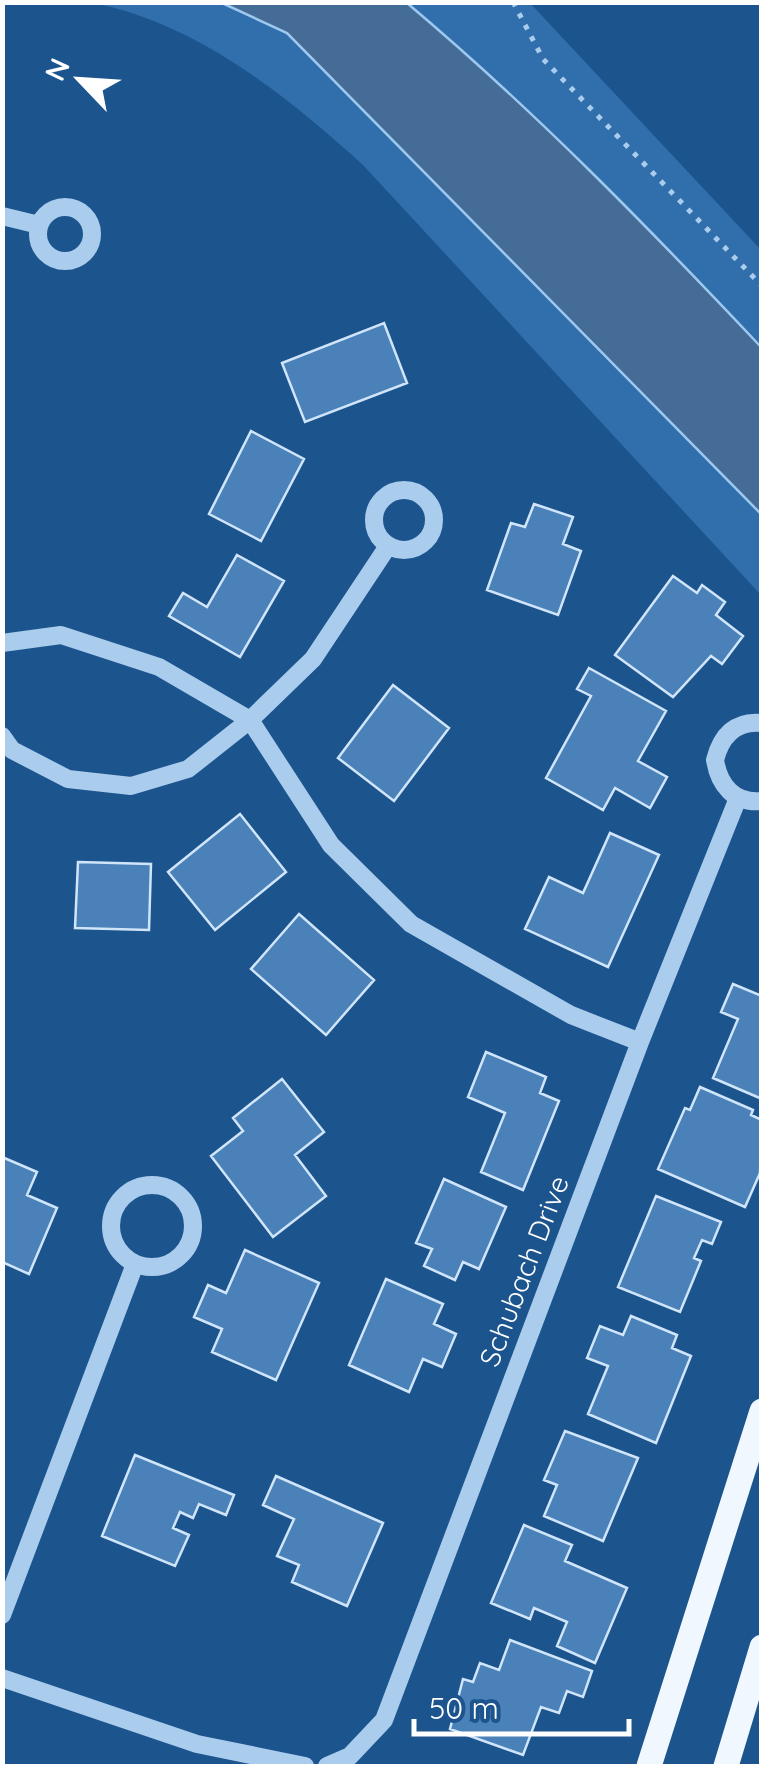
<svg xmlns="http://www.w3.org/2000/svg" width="764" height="1769" font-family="Quicksand,sans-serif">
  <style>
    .green { fill: #306fac }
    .water { fill: #446c96; stroke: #9ec8ef; stroke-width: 2.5 }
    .building { fill: #4a81b8; stroke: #d0e5fa; stroke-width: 2.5 }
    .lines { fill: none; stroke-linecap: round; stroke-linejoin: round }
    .path { stroke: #aacced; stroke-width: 5; stroke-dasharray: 5 8; stroke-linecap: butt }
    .minor { stroke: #aacced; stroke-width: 18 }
    .major { stroke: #f1f7ff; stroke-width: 25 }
    .labels { text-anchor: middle; stroke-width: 8; stroke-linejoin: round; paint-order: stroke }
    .street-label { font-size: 28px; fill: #fff; stroke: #1c548e }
  </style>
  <rect width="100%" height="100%" fill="#1c548e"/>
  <!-- green -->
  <path class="green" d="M92 3H530L761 250V595L363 165C287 96 195 22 92 3Z"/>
  <!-- water -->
  <path class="water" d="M222 3H407C533 109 648 227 761 347V514L287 33Z"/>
  <!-- building -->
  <path class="building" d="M384 323 407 383 305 422 282 363Z
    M251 431 304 459 261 541 209 514Z
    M534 504 573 517 563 544 581 551 558 615 487 590 511 523 525 527Z
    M237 555 284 581 240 657 169 616 183 593 207 607Z
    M673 576 697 593 702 585 725 602 716 615 743 636 722 664 711 656 673 697 615 655Z
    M589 668 666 711 638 761 667 777 650 808 615 788 603 810 546 778 591 696 577 689Z
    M393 685 449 728 394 801 338 758Z
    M240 814 286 872 215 930 168 872Z
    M610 833 659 855 608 967 525 929 549 877 583 893Z
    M78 862 151 864 149 930 75 928Z
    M299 914 374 980 326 1035 251 969Z
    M733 984 762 996V1099L713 1078 738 1019 721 1012Z
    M486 1052 546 1077 540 1093 559 1101 523 1190 481 1172 505 1113 468 1097Z
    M282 1079 324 1132 295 1155 326 1196 273 1237 211 1156 243 1131 233 1118Z
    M700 1087 753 1110 751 1115 762 1120 760 1173 745 1207 658 1169 685 1108 690 1110Z
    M2 1157 37 1172 27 1195 57 1208 29 1274 2 1262Z
    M444 1179 506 1207 479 1269 463 1262 455 1280 424 1266 432 1249 416 1243Z
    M656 1196 721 1222 712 1244 702 1240 694 1258 701 1261 680 1312 618 1287Z
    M245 1250 319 1283 276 1380 212 1352 222 1329 194 1317 208 1285 226 1293Z
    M386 1279 443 1304 434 1324 456 1334 442 1367 423 1359 409 1392 349 1365Z
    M631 1316 677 1335 672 1348 691 1356 656 1443 588 1414 608 1366 587 1358 600 1326 623 1335Z
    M565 1431 638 1458 603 1541 544 1516 557 1485 544 1480Z
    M135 1455 234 1495 226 1515 199 1504 193 1518 180 1512 173 1528 189 1535 175 1566 102 1536Z
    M276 1476 383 1523 347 1606 292 1582 299 1565 277 1556 294 1519 263 1505Z
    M524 1525 572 1545 565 1561 627 1588 595 1663 557 1646 567 1622 534 1608 530 1619 491 1603Z
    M510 1640 592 1671 583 1697 567 1691 559 1713 541 1707 523 1755 450 1729 463 1679 473 1682 480 1663 499 1670Z"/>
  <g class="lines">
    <!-- path -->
    <path class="path" d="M513 2 543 59 762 286"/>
    <!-- minor -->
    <path class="minor" d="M38 234a27 27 0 1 1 54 0a27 27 0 1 1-54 0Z
      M2 216 39 225
      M374 520a30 30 0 1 1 60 0a30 30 0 1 1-60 0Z
      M2 643 61 635 159 667 250 720 331 845 411 924 571 1015 640 1042
      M762 723C735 720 721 736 715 760 719 785 734 804 762 801
      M2 736 12 750 68 779 131 786 188 769 250 720 313 659 388 546
      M111 1226a41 41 0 1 1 82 0a41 41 0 1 1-82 0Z
      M2 1615 135 1264
      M2 1678 197 1744 305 1766
      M327 1766 350 1756 384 1720 640 1042 738 798"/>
    <!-- major -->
    <path class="major" d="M649 1766 762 1411
      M726 1766 762 1647"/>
  </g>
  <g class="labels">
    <!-- street labels -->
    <g class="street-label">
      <text transform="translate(524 1271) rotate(-69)" y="10">Schubach Drive</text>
    </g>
  </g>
  <!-- border -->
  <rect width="764" height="1769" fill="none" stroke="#ffffff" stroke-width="10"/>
  <!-- north arrow -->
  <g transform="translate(80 80) rotate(295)" stroke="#1c548e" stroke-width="8" paint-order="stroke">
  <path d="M0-8L18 38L0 25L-18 38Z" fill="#ffffff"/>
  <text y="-15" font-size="28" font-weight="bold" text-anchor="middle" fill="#ffffff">N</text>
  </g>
  <!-- scale -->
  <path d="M414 1719v15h215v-15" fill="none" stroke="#ffffff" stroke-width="5"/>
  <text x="429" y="1719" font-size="30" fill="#ffffff" stroke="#1c548e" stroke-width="8" paint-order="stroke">50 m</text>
</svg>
